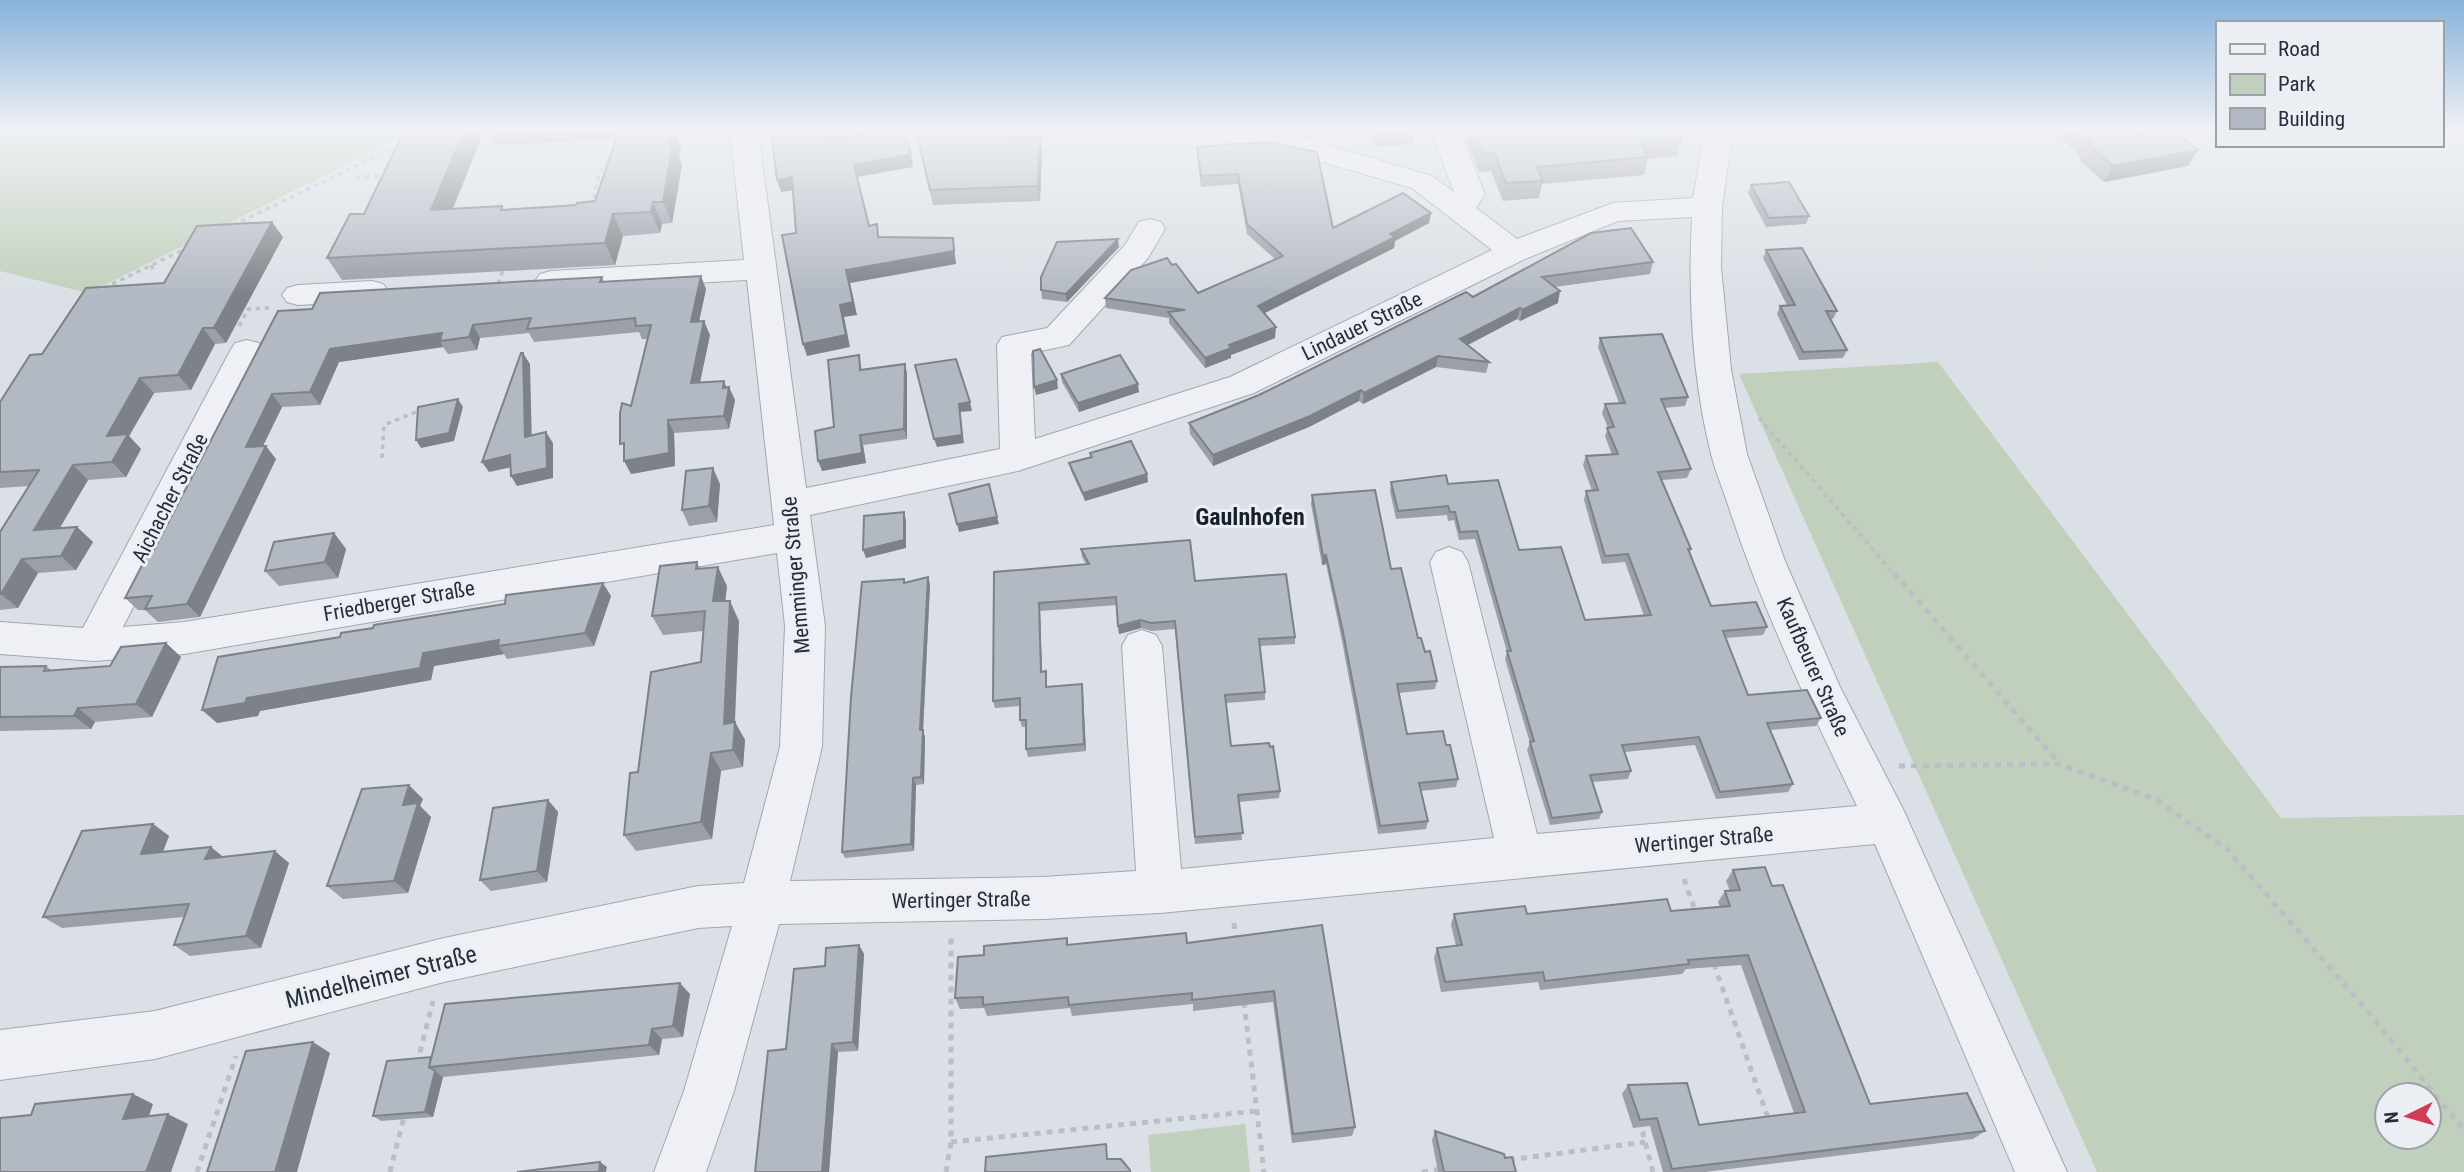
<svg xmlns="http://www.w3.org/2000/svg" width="2464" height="1172" font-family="'Roboto Condensed',sans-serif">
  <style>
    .green { fill: #c1d0bc; fill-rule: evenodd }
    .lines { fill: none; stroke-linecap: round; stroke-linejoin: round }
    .minor-casing { stroke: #a1a7b0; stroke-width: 2 }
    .path-far1 { stroke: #babec5; stroke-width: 3.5; stroke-dasharray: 4.5 4.5; stroke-linecap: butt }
    .path { stroke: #babec5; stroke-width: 5; stroke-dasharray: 6 6; stroke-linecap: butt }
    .minor { fill: #eef0f5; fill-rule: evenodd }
    .wall { fill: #9a9fa8 }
    .shaded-wall { fill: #7d8288 }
    .building { fill: #b3b9c3; stroke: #7d8288; stroke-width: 2 }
    .labels { text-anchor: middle; stroke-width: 6; stroke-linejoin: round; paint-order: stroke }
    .street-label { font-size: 21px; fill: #252e3c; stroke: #ebeff4 }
    .quarter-label { font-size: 24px; font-weight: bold; fill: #181f2d; stroke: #ebeff4 }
    .near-street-label { font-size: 24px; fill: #252e3c; stroke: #ebeff4 }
  </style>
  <rect width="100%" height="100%" fill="#dbe0e6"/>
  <!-- green -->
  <path class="green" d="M0 131H414L88 293 0 271Z
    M1938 362 2281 818 2464 815V1172H2097L1739 374ZM2429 1095V1137H2387V1095Z
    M1245 1124 1250 1172H1151L1148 1135Z"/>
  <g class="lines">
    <defs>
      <path id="minor" d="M730 131H758L806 488 1000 449 997 345 1002 337 1047 328 1125 245 1139 222 1150 219 1161 222 1165 229 1148 258 1069 345 1031 353 1035 439 1230 377 1492 250 1412 188 1309 158 1208 137 1204 131H1263L1314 141 1432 176 1454 192 1431 131H1459L1485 194 1476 208 1517 239 1613 203 1693 198 1705 131H1733L1722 207 1721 267 1731 369 1747 454 1785 561 1840 687 1903 809 2067 1172H2015L1875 844 1160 913 1043 919 779 924 734 1091 706 1172H654L684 1091 732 926 698 928 444 982 155 1059 0 1080V1030L155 1011 444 938 698 886 744 883 780 747 785 626 777 553 184 654 94 661 0 654V622L83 628 230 351 235 343 247 340 259 343 264 351 123 627 184 622 774 525 747 280 551 291 540 288 535 281 540 274 551 271 744 260ZM1692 217C1688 295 1692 378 1711 454 1716 474 1725 494 1731 514 1765 615 1811 711 1857 806L1537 834 1468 562 1462 552 1449 547 1436 552 1430 562 1494 838 1181 869 1162 646 1156 635 1142 630 1128 635 1122 646 1136 871 1043 877 790 881 822 747 825 626 810 515 1018 471 1254 393 1525 259 1618 221Z
        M372 281 383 284 388 291 383 298 372 301 298 305 287 302 282 295 287 288 298 285Z"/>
    </defs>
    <!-- minor casing -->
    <use href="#minor" class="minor-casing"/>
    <!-- path-far1 -->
    <path class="path-far1" d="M373 131 386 152
      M356 177 386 175
      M592 207 599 174 616 149
      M233 225 402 144
      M151 265 154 272
      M498 284 504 267
      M104 288 187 248
      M239 326 248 309 269 308
      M1759 418 1895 575
      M382 458 384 425 421 410"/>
    <!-- path -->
    <path class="path" d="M1894 573 2059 763
      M1899 766 2059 764 2155 799 2227 849 2364 1007 2464 1130
      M1684 879 1696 913
      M1234 923 1236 942
      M1714 964 1768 1118H1765
      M1244 1002 1264 1172
      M417 1064 433 1001
      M951 1142 1257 1111
      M1509 1160 1645 1142
      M197 1172 236 1056
      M390 1172 404 1117
      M946 1172 951 1142V935
      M1422 1172 1442 1169
      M1653 1172 1643 1134 1655 1132"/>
    <!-- minor -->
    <use href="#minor" class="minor"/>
  </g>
  <!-- wall -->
  <path class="wall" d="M404 131H484L453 209 502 206 504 210 576 205 595 201 616 139 496 145 489 131H675L681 148 679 157 682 165 672 223 662 224 660 233 623 236 615 265 342 280 327 258 364 214Z
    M916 131 1011 138 1042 151 1040 201 933 205Z
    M1278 131H1311V138Z
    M1371 131H1415L1413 144 1377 147Z
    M1468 131H1680L1682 139 1677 156 1648 159 1644 175 1542 184 1539 198 1503 201 1491 171 1479 172 1466 142Z
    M2053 131H2124L2130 137 2198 150 2188 166 2104 182 2079 160 2081 157Z
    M1197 147 1333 228 1431 213 1429 223 1395 241 1394 248 1264 313 1275 338 1231 355V358L1205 368 1169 323V318L1106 308 1105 298 1172 265 1198 293 1275 259 1247 234 1238 184 1201 187 1197 157Z
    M1751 185 1809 216 1806 224 1766 227 1748 193Z
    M1591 233 1653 262 1650 274 1554 287 1558 303 1520 321 1517 319 1468 345 1489 362 1486 373 1436 367 1363 404 1359 401 1309 427 1213 466 1190 434 1189 423 1259 395 1473 297Z
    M283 237 226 343 215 344 191 390 154 393 129 436 141 449 126 477 88 480 59 528 77 527 93 542 76 570 38 573 18 608 0 610V532L29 486 0 488V402L42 354 164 283Z
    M1119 247 1067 302 1042 299 1041 290Z
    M1766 250 1837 311 1833 319H1830L1847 350 1843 358 1799 360 1777 314 1780 306 1787 305 1763 258Z
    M602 277 604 282 706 289 699 322 710 335 700 382 727 387 735 400 729 429 674 433 675 466 631 474V406L648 339H642L639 332 534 342 529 333 480 338 477 350 448 354 443 347 339 362 320 405 282 407 263 446 276 459 200 617 158 622 145 610H138L125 598 154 550 312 309Z
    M1600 338 1688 397 1685 406 1664 408 1691 469 1687 478 1662 480 1691 549 1690 552 1711 606 1767 627 1763 635 1726 638 1748 695 1821 718 1816 726 1770 730 1793 784 1788 792 1716 799 1695 745 1625 752 1631 771 1628 779 1592 782 1602 812 1599 819 1550 825 1527 750 1530 743 1505 659 1507 652 1475 539 1459 540 1454 520 1448 521 1447 515 1396 519 1390 491 1391 482 1448 484 1519 550 1585 620 1644 616 1625 562 1602 564 1584 500 1586 491H1592L1583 465 1586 456 1612 455 1605 436 1608 428 1602 413 1605 404 1619 403 1598 347Z
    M859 355 862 370 905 364 907 374V439L863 445 866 463 822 471 834 427Z
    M1061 374 1139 392 1079 412 1062 382Z
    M1090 453 1147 474 1148 482 1085 501 1071 471 1069 463 1091 457Z
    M720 484 717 522 689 526 682 510Z
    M1312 495 1391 569 1418 638 1425 652 1437 681 1435 689 1399 693 1407 734 1446 745 1458 779 1456 787 1421 791 1428 821 1426 829 1378 834 1342 641 1326 564 1322 565 1311 504Z
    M334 533 346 549 338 578 279 586 265 571Z
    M1081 549 1195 581 1295 637V644L1259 646 1265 692V700L1226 703 1231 746 1280 791 1279 798 1239 802 1242 840 1195 844 1175 629 1152 631 1141 628 1119 634 1116 605 1040 611 1042 672 1047 679V687L1082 684 1086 751 1028 757 1026 749V727H1022L1020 720V706L995 708 993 701 994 572 1086 564 1082 557Z
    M697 562 700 569 727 586 725 601 739 621 735 722 745 740 743 767 721 771 712 839 636 851 624 835 638 772 701 662 703 631 663 635 652 616Z
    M928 577 930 585 923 731 925 737 924 784 916 785 914 851 845 858 842 852 904 579 905 583Z
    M611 596 594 646 507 659 504 654 434 666 431 680 260 711 258 716 217 723Z
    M166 643 181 657 152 717 95 722 91 729 0 731V667L46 666 51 670 110 666Z
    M423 799 420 806 431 817 408 893 343 899 327 886Z
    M548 800 558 812 547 882 491 891 480 880Z
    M153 824 169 836 163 852 289 863 261 948 190 956 174 945 184 917 62 928 43 917Z
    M1733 870 1772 886 1870 1104 1985 1131 1973 1139 1705 1172H1663L1650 1126 1633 1128 1622 1094 1628 1085 1699 1125 1794 1113 1741 965 1686 969 1682 974 1540 990 1538 982 1441 992 1434 958 1437 948 1456 946 1451 925 1454 914H1527L1671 911 1720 907 1718 902 1725 891H1730L1726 881Z
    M1322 925 1355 1127 1352 1136 1292 1143 1273 1002 1193 1011V1004L1072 1016 1070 1008 987 1016 984 1008 960 1009 955 998 984 955 1069 945 1187 943Z
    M859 945 864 954 858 1051 838 1052 829 1172H755L786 1049 825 966Z
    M690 994 683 1037 662 1039 659 1055 443 1077 433 1117 381 1121 373 1116 431 1057Z
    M1435 1131 1505 1158 1516 1172H1438L1432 1140Z"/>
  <!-- shaded-wall -->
  <path class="shaded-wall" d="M464 131H484L443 232 431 210Z
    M663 131H675L681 148 679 157 682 165 672 223 663 202Z
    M831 131H838L832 152 829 140Z
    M1040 137 1042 151 1040 201 1038 186Z
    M2198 150 2188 166 2104 182 2113 166Z
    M911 154 913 167 857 177 854 165Z
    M792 177 796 190 781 192 777 180Z
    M653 202 662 224 660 233 651 212Z
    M1431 213 1429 223 1395 241 1394 248 1257 317 1258 306 1390 234Z
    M613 214 623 236 615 265 605 243Z
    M272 222 283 237 226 343 214 328Z
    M953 238 956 264 850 283 857 315 844 317 850 347 807 356 803 344 840 305 846 270Z
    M1118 239 1119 247 1067 302 1066 294Z
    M701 276 706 289 696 335 691 322Z
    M1560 291 1558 303 1520 321 1522 310Z
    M1520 308 1517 319 1458 350 1460 339Z
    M704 321 710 335 697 396 691 383Z
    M473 325 480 338 477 350 469 337Z
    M1276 327 1275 338 1231 355V358L1205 368V358L1229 345Z
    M203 328 215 344 191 390 178 375Z
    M442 333 440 341 443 347 339 362 320 405 310 392 330 349Z
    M523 353 530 364 532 448 525 437Z
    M1438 356 1436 367 1363 404 1364 393Z
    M905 364 907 374V439L904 429Z
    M140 378 154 393 129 436 141 449 126 477 112 462 107 436Z
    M1057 380 1058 389 1036 395 1034 387Z
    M724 381 728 392 729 387 735 400 729 429 724 416 723 388Z
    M1138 384 1139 392 1079 412 1078 403Z
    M1361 390 1359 401 1309 427 1213 466V455Z
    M272 394 282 407 256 460 246 447Z
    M458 399 463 407 454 441 421 448 416 440Z
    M970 402 972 411 960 412 964 443 937 447 934 439 959 404Z
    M668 420 674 433 675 466 631 474 624 461Z
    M546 432 553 443V478L517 486 511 476Z
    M860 435 863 445 866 463 822 471 818 461Z
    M266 446 276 459 200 617 187 604Z
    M510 455 517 466 489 472 482 462Z
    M73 465 88 480 50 545 34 530Z
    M713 468 720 484 717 522 709 506Z
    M1147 474 1148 482 1085 501 1083 493Z
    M904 512 906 520V548L866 558 863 550Z
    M997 517 999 524 959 532 957 524Z
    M77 527 93 542 76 570 61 556Z
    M334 533 346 549 338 578 325 562Z
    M1326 555V564L1322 565 1323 556Z
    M22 559 38 573 18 608 1 594Z
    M718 567 727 586 723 620 713 601Z
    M928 577 930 585 923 731 925 737 924 784 921 777 920 730Z
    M603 583 611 596 594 646 585 633Z
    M730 601 739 621 734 737 735 722 745 740 743 767 733 750 724 724Z
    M1039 603 1040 611 1042 680 1041 672Z
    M1140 620 1141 628 1119 634 1118 626Z
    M499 640 498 646 504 654 434 666 431 680 260 711 258 716 217 723 202 710 247 698 423 653Z
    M166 643 181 657 152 717 136 704Z
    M1082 684 1083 692 1086 751 1084 744Z
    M78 708 95 722 91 729 74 716Z
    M711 753 721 771 712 839 701 822Z
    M913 778 916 785 914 851 911 844Z
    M409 785 423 799 420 806 431 817 408 893 394 881 403 805Z
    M548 800 558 812 547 882 537 871Z
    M153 824 169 836 157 866 141 854Z
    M211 847 226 859H205Z
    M275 851 289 863 261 948 246 936Z
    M859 945 864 954 858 1051 853 1042Z
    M680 983 690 994 683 1037 673 1026Z
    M652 1029 662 1039 659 1055 649 1045Z
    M313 1042 330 1053 297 1172H275Z
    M832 1044 838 1052 829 1172H822Z
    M435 1071 443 1077 433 1117 425 1112Z
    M133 1094 153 1104 145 1128 123 1119Z
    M168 1114 188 1124 171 1172H146Z
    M600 1162 607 1167 606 1172H599Z"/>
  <!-- building -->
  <path class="building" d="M404 131H464L431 210 502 206 501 210 576 205 577 203 595 201 619 131H672L669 144 673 143 663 202H653L651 212 613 214 605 243 327 258 350 214H364Z
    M771 131H831L829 140 875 131H904L911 154 854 165 869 226 877 224 878 237 953 238 954 251 846 270 853 302 840 305 846 335 803 344 782 235 796 233 792 177 777 180Z
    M916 131H1009L1008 138 1040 137 1038 186 930 190Z
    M1472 131H1680L1682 139 1641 142 1648 157 1537 167 1543 181 1506 183 1494 153 1482 154Z
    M2079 131H2124L2130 137 2159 131H2174L2198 150 2113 166 2088 144 2093 143Z
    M1270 142 1317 152 1333 228 1403 193 1431 213 1390 234 1395 237 1258 306 1276 327 1229 345 1231 348 1205 358 1168 312 1185 310 1105 298 1131 270 1167 258 1172 265 1176 264 1198 293 1283 256 1247 224 1238 174 1201 176 1197 147Z
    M1789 182 1809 216 1769 218 1751 185Z
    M272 222 214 328H203L178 375 140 378 107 436 128 434 112 462 73 465 34 530 77 527 61 556 22 559 1 594H0V532L39 470 0 472V402L30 355 42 354 86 288 164 283 197 226Z
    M1631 228 1653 262 1542 277 1560 291 1522 310 1520 308 1460 339 1489 362 1438 356 1364 393 1361 390 1310 416 1213 455 1189 423 1259 395 1466 292 1473 297 1591 233Z
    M1118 239 1066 294 1041 290V277L1057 242Z
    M1802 248 1837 311H1826L1847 350 1803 352 1780 306 1795 305 1766 250Z
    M701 276 691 322 704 321 691 383 724 381 723 388 729 387 724 416 668 420 669 453 624 461V443L620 444V413L622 403 631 406 651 325 636 326 635 318 527 329 531 318 473 325 469 337 440 341 442 333 330 349 310 392 272 394 246 447 266 446 187 604 145 609 152 596 125 598 150 550H154L278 311 312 309 320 293 602 277 600 282Z
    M1662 334 1688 397 1661 399 1691 469 1658 472 1691 549H1688L1711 606 1756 602 1767 627 1723 631 1748 695 1807 690 1821 718 1767 723 1793 784 1720 792 1699 737 1622 745 1631 771 1590 775 1602 812 1552 818 1530 742 1534 741 1507 651H1511L1477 531 1460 532 1455 512H1450L1448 506 1398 511 1391 482 1446 475 1448 484 1498 480 1519 550 1561 547 1585 620 1651 615 1628 554 1605 556 1586 491 1598 490 1586 456 1618 454 1607 428 1614 427 1605 404 1625 403 1600 338Z
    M1040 349 1057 380 1034 387 1033 351Z
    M521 353H523L525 437 546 432 547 468 511 476 510 455 482 462Z
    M859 355 860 370 905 364 904 429 860 435 862 453 818 461 815 431 834 427 828 360Z
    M1120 355 1138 384 1078 403 1061 374Z
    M956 359 970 402 959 404 962 435 934 439 915 365Z
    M458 399 449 433 416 440 418 407Z
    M1131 441 1147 474 1083 493 1069 463 1092 457 1090 453Z
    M713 468 709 506 682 510 686 471Z
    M989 484 997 517 957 524 949 494Z
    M1375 490 1391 569 1401 568 1418 638H1421L1425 652 1430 651 1437 681 1397 684 1407 734 1443 731 1446 745H1450L1458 779 1419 783 1428 821 1380 826 1343 632 1326 555 1323 556 1312 495Z
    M904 512V540L863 550 864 516Z
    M334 533 325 562 265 571 274 542Z
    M1190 540 1195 581 1286 574 1295 637 1259 639 1265 692 1225 695 1231 746 1269 743 1270 747 1273 746 1280 791 1238 795 1243 833 1195 837 1175 621 1151 623 1140 620 1118 626 1116 597 1039 603 1041 672 1046 671V687L1082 684 1084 744 1026 749V720H1020V698L993 701 994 572 1089 564 1081 549Z
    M697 562 696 569 718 567 713 601H730L724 724 735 722 733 750 711 753 701 822 624 835 630 773 638 772 651 672 701 662 705 611 652 616 660 566Z
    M928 577 920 730H923L921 777 913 778 911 844 842 852 851 697 862 582 904 579V583Z
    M603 583 585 633 498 646 499 640 423 653 420 668 247 698 245 703 202 710 218 657 340 637 341 633 373 628 374 625 505 604 506 595Z
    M166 643 136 704 78 708 74 716 0 717V667L46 666 44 671 110 666 121 647Z
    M409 785 403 805 418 803 394 881 327 886 362 789Z
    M548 800 537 871 480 880 493 808Z
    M153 824 141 854 211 847 205 859 275 851 246 936 174 945 189 904 43 917 82 831Z
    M1765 867 1772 886 1783 885 1870 1104 1967 1093 1985 1131 1672 1169 1657 1118 1640 1120 1628 1085 1687 1083 1699 1125 1805 1112 1748 955 1688 960 1689 964 1545 981 1543 972 1445 982 1437 948 1462 945 1454 914 1525 906 1527 914 1667 899 1671 911 1730 906 1725 891 1740 890 1733 870Z
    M1322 925 1355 1127 1293 1134 1274 991 1192 1000V993L1069 1005 1068 997 983 1005V997L955 998 958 957 984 955V946L1067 938V945L1186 933 1187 943Z
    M859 945 853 1042 832 1044 822 1172H755L768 1051 786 1049 794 969 825 966 826 948Z
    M680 983 673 1026 652 1029 649 1045 429 1067 445 1004Z
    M313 1042 275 1172H207L246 1051Z
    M431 1057 429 1067 435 1071 425 1112 373 1116 387 1061Z
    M133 1094 123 1119 168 1114 146 1172H0V1118L31 1115 35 1104Z
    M1435 1131 1504 1154 1505 1158 1512 1157 1516 1172H1444Z
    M1106 1144 1107 1159H1121L1130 1170V1172H985L986 1157Z
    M600 1162 599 1172H517Z"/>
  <!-- sky -->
  <linearGradient id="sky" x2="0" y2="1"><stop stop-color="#87b2db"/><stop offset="0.44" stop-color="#eff1f4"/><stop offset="1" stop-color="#eff1f4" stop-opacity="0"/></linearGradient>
  <rect width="2464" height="295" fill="url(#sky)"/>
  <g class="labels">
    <!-- street labels -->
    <g class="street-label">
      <text transform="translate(1362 326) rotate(-26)" y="7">Lindauer Straße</text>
      <text transform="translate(170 498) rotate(-63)" y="7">Aichacher Straße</text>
      <text transform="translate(796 575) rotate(-95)" y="7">Memminger Straße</text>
      <text transform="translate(399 601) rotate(-10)" y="7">Friedberger Straße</text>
      <text transform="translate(1813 667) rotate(66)" y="7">Kaufbeurer Straße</text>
      <text transform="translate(1704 840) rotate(-5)" y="7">Wertinger Straße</text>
      <text transform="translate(961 900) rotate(-1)" y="7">Wertinger Straße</text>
    </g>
    <!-- quarter labels -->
    <g class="quarter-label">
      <text x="1250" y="525">Gaulnhofen</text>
    </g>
    <!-- near-street labels -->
    <g class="near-street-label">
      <text transform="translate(381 977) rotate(-14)" y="8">Mindelheimer Straße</text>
    </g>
  </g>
  <!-- legend -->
  <rect x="2216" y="21" width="228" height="126" fill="#ebeff4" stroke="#9ca2aa" stroke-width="2"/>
  <rect x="2230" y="44" width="35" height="10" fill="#eef0f5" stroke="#9ca2aa" stroke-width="2"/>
  <text x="2278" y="56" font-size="21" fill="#252e3c">Road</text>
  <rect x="2230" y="74" width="35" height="21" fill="#c1d0bc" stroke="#9ca2aa" stroke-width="2"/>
  <text x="2278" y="91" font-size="21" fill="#252e3c">Park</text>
  <rect x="2230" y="108" width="35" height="21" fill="#b3b9c3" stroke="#9ca2aa" stroke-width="2"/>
  <text x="2278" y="126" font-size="21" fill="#252e3c">Building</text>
  <!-- north arrow -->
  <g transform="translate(2408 1116) rotate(265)"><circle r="33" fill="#ebeff4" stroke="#9ca2aa" stroke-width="2"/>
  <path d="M0-5L12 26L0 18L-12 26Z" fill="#d03c53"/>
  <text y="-10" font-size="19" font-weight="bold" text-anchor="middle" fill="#252e3c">N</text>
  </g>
</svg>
